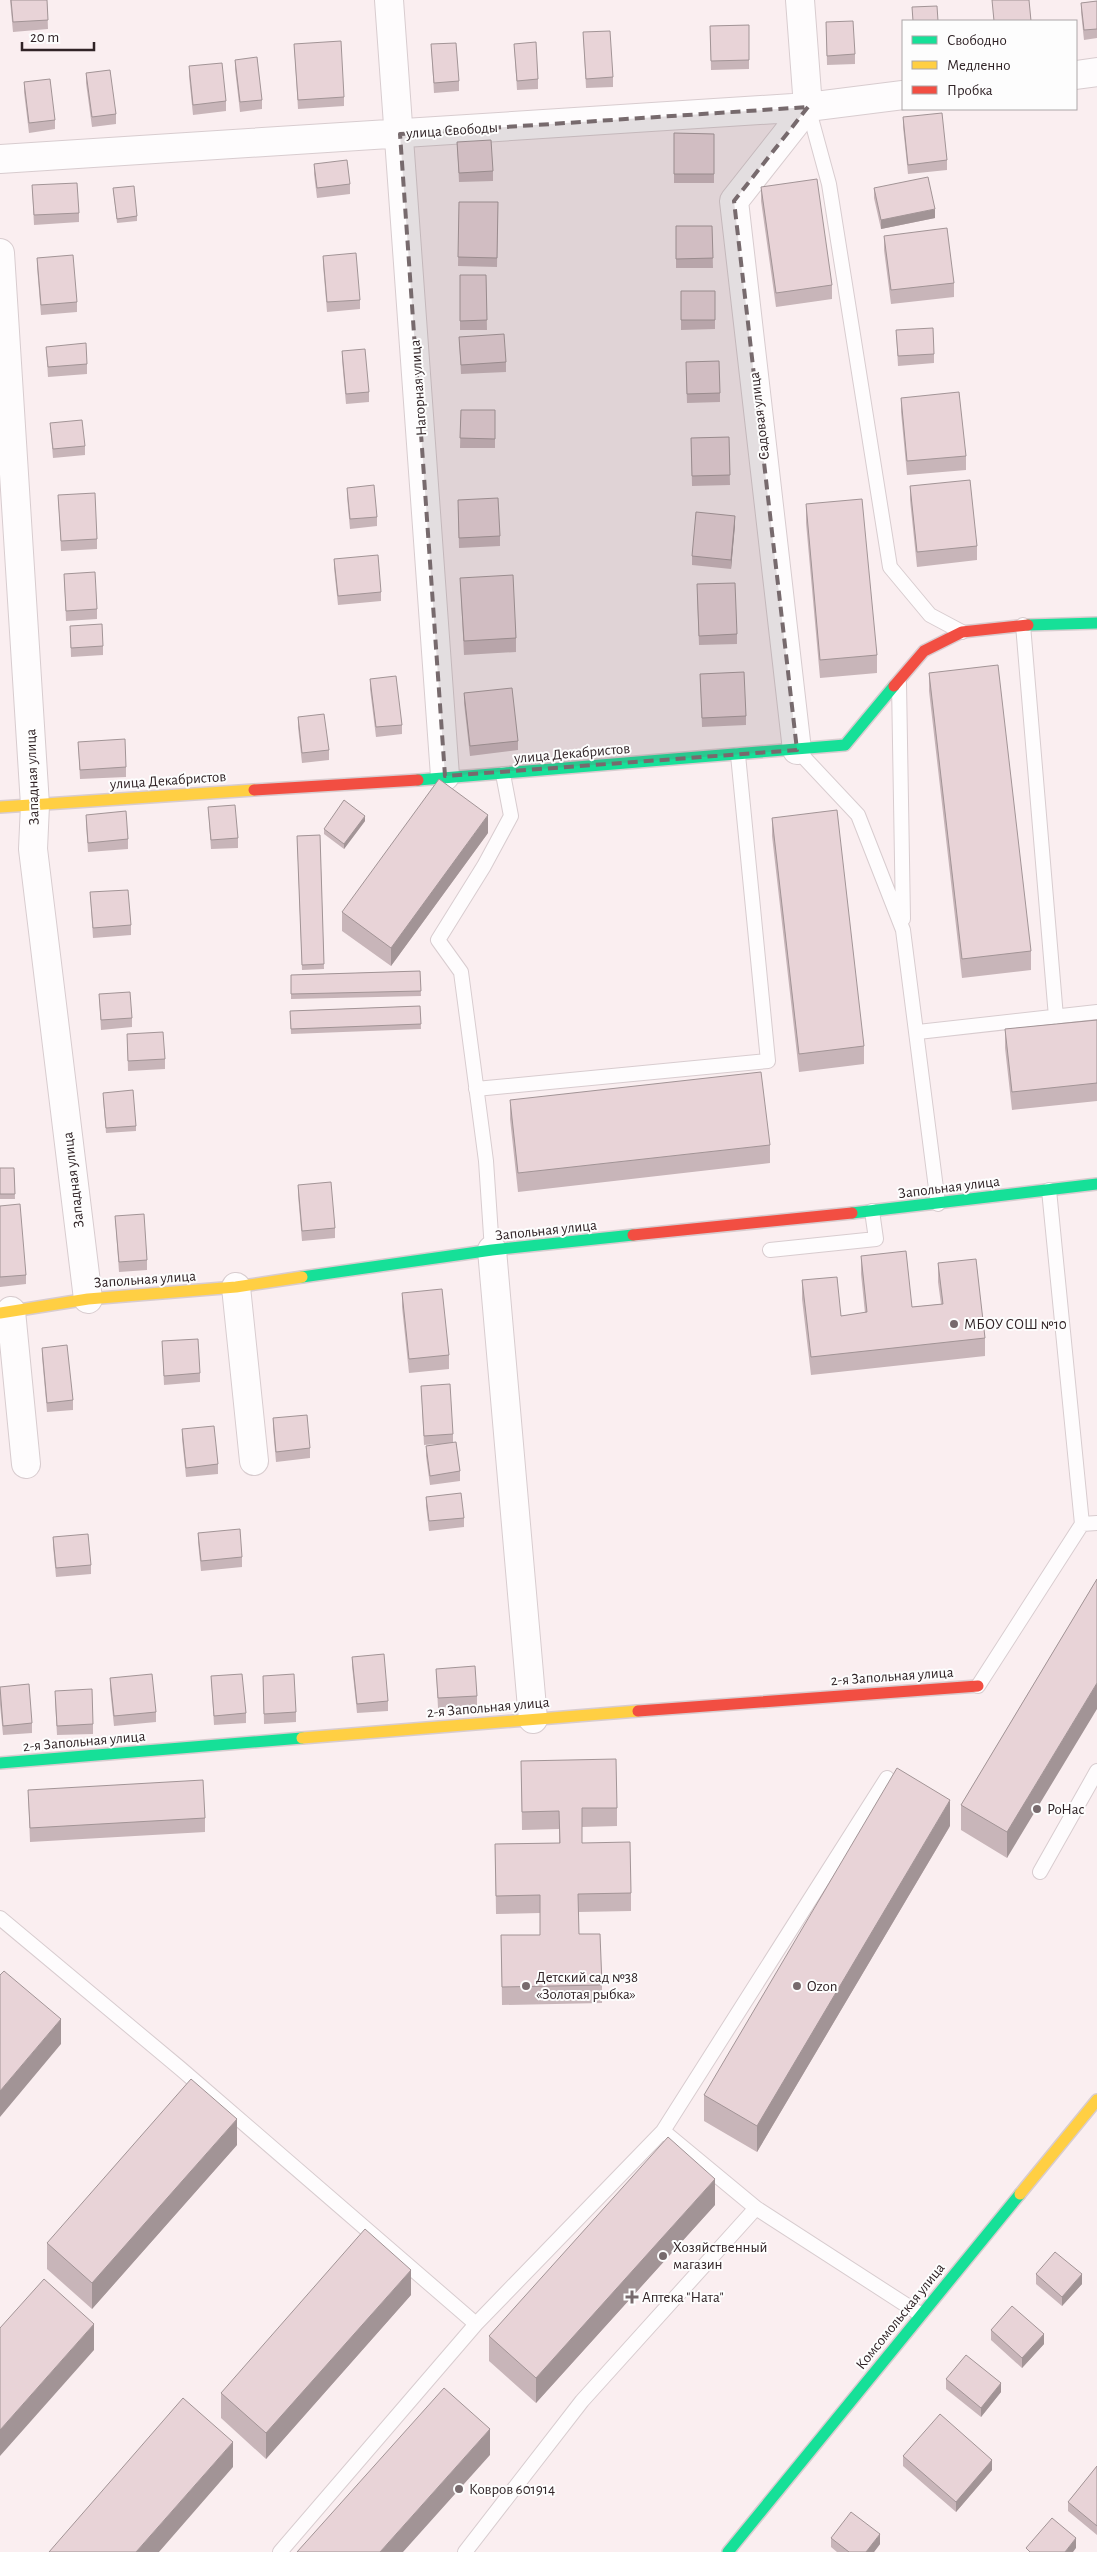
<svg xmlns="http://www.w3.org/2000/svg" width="1097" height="2552" font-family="'Alegreya Sans',sans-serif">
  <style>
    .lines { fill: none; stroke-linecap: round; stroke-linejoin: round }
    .lane-casing { stroke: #d8cccf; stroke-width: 16 }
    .street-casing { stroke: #d8cccf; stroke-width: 30 }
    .fast-casing { stroke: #d8cccf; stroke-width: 14 }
    .slow-casing { stroke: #d8cccf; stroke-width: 14 }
    .jam-casing { stroke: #d8cccf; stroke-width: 14 }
    .lane { stroke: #fefcfd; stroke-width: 14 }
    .street { stroke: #fefcfd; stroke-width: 28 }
    .fast { stroke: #16e098; stroke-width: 11 }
    .slow { stroke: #ffcf43; stroke-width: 11 }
    .jam { stroke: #f24e42; stroke-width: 11 }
    .wall { fill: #c8b5b9 }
    .shaded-wall { fill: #a29496 }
    .building { fill: #e8d3d7; stroke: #a29496 }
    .marked { fill: #776a6d; fill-opacity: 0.2; stroke: #776a6d; stroke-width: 4; stroke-dasharray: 10 6; stroke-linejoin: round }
    .poi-dot { fill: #776a6d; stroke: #fdfdfd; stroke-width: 2 }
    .labels { text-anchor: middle; stroke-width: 4; stroke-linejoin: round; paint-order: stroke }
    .street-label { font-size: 15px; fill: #302326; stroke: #fdfdfd }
    .poi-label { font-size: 15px; fill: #302326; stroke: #fdfdfd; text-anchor: start }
  </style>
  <rect width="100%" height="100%" fill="#faeef0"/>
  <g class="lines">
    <defs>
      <path id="lane" d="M808 107 829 184 890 567 930 615 962 632
        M1023 625 1056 1017
        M899 683 903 919
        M797 750 858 815 903 930 938 1204
        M918 1032 1097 1012
        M476 1089 768 1061 738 755
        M492 1250 486 1161 461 972 438 940 484 866 511 816 503 774
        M770 1250 876 1239 872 1211
        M1082 1524 1097 1523
        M978 1686 1082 1524 1049 1190
        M1040 1872 1097 1771
        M0 1918 181 2069 476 2324
        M663 2131 756 2208
        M280 2552 476 2324 663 2131 887 1778
        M465 2552 582 2401 756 2208 920 2314"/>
      <path id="street" d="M389 0 445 776
        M1076 75 1097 72
        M0 159 808 107 903 95
        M0 253 35 805 33 849 88 1299
        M797 750 734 201 808 107 800 0
        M492 1250 533 1719
        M236 1287 254 1461
        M11 1311 26 1464"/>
      <path id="fast" d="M1028 625 1097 623
        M418 780 845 745 894 686
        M852 1213 1097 1184
        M302 1277 492 1250 633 1235
        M0 1763 302 1738
        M728 2552 1020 2194"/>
      <path id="slow" d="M0 807 254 790
        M0 1313 88 1299 236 1287 302 1277
        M302 1738 638 1711
        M1020 2194 1097 2100"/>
      <path id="jam" d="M894 686 924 651 962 632 1028 625
        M254 790 418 780
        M633 1235 852 1213
        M638 1711 978 1686"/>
    </defs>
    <!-- lane casing -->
    <use href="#lane" class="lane-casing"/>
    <!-- street casing -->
    <use href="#street" class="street-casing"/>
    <!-- fast casing -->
    <use href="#fast" class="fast-casing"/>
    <!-- slow casing -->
    <use href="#slow" class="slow-casing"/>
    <!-- jam casing -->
    <use href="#jam" class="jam-casing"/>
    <!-- lane -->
    <use href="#lane" class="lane"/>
    <!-- street -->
    <use href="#street" class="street"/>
    <!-- fast -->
    <use href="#fast" class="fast"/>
    <!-- slow -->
    <use href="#slow" class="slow"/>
    <!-- jam -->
    <use href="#jam" class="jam"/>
  </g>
  <!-- wall -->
  <path class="wall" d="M10 0H47L48 29 13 32Z
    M1097 1V38L1084 40 1081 12V3Z
    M826 22 855 54V64L827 65Z
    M749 25V69L711 70 710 26Z
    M583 32 613 77V87L586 88Z
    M294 44 344 97V106L298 109Z
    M431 44 459 81V91L434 93Z
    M514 44 538 79V89L517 90Z
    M235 60 262 100V109L240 112 235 69Z
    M189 66 226 101V111L193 115 189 76Z
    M86 73 116 114V124L92 127 86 83Z
    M24 82 55 120V129L29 133 24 92Z
    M903 117 947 160V170L908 174 903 127Z
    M674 133 714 134V183H674Z
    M457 142 493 171V181L459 182Z
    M314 164 350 184V194L317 198 314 174Z
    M32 185 79 213V222L34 225Z
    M761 187 832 285V299L776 307 761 201Z
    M113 188 137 216V221L117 223Z
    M874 188 935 218 881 229 874 198Z
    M459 202H498L497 267 458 266Z
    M676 226H712L713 268H676Z
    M884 236 954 283V297L891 304 884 250Z
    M323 256 360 300V309L327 312 323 265Z
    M37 258 77 302V312L41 315 37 267Z
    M460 275H486L487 330H460Z
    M681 291H715V329L681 330Z
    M896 330 934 354V363L898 366Z
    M459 337 506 362V372L461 374Z
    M46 347 87 364V374L48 377Z
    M342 351 369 392V402L346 404 342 360Z
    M686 372 720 393V402L687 403Z
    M901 398 966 456V470L907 475 901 412Z
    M461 410H495V448H460Z
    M50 423 85 446V455L53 458Z
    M729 437 730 485 692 486 691 438Z
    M910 486 977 546V560L917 567 910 500Z
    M347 488 377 517V526L350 529 347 497Z
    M58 495 97 539V549L61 551Z
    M806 504 877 655V673L820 678 806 523Z
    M458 509 500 536V546L459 548Z
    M735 525 731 569 692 565V556Z
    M334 559 381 592V601L338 605 334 568Z
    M64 574 97 609V619L66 621Z
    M460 578 516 638V652L464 655Z
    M697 594 737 634V644L699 645Z
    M70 626 103 646V655L71 657Z
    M929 673 1031 951V970L962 978 929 691Z
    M700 674 746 716V725L702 727Z
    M370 679 402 725V734L376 737 370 689Z
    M464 693 518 741V750L470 756 464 703Z
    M298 717 329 750V760L302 763 298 727Z
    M78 742 126 767V777L80 779Z
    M208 807 238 838V848L211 849Z
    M86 815 128 839V849L88 852 86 824Z
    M772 818 864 1046V1064L799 1072 772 836Z
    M365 821 344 849 324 834V829Z
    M488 833 391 966 342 931V912Z
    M320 835 324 969 302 970 297 836Z
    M90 892 131 925V935L93 938Z
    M420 971 421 996 291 999V975Z
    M99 994 132 1018V1027L101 1030Z
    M420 1006 421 1029 291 1034 290 1011Z
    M1097 1020V1101L1012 1110 1005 1048V1029Z
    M127 1034 165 1059V1069L128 1071Z
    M103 1098 136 1126V1131L106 1133Z
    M510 1100 770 1145V1163L518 1192 510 1119Z
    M0 1168H14L15 1199H0Z
    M298 1185 335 1228V1238L302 1241 298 1195Z
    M0 1206 26 1275V1284L0 1287Z
    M115 1216 147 1260V1270L119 1272Z
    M861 1256 912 1307 941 1304 938 1282V1263L985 1338V1356L811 1375 802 1299V1280L841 1316 865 1313 861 1274Z
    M402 1293 449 1355V1369L409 1373 402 1307Z
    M162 1341 200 1373V1382L164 1385Z
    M42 1348 73 1400V1410L47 1412 42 1357Z
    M421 1386 453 1434V1442L460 1471V1481L430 1485 426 1456V1446L439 1444 424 1445Z
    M273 1418 310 1448V1458L276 1462 273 1428Z
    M182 1429 218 1464V1474L186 1477 182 1439Z
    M426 1497 464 1518V1527L429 1531 426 1506Z
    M198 1533 242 1557V1567L201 1571 198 1542Z
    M53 1537 91 1565V1574L56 1577 53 1546Z
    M1097 1579 1007 1858 961 1830V1805Z
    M352 1657 388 1701V1711L357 1713 352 1666Z
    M436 1669 477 1696V1705L438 1708Z
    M211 1676 246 1713V1723L214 1725Z
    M263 1676 296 1712V1722L264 1724Z
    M110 1678 156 1712V1722L114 1726 110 1688Z
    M0 1687 32 1723V1733L3 1735 0 1705Z
    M55 1700 93 1724V1734L57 1735Z
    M521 1761 617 1808V1826L582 1827V1843L631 1893V1911L578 1912 579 1934 602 1985V2003L502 2005 501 1935H540V1913L496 1914 495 1844 559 1843V1829L522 1830Z
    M28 1790 205 1818V1832L30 1842Z
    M950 1826 757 2152 704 2121V2095Z
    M237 2145 92 2309 47 2269V2243Z
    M715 2205 536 2403 489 2361V2336Z
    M1036 2274 1082 2284 1062 2306 1036 2284Z
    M411 2295 266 2459 221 2418V2393Z
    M991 2330 1044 2344 1022 2368 991 2340Z
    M946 2379 1001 2392 981 2417 946 2389Z
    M903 2456 992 2470 956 2512 903 2466Z
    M1097 2466V2535L1068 2511V2502Z
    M831 2538 880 2544 874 2552H837L831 2547Z"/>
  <!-- shaded-wall -->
  <path class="shaded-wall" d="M935 209V218L881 229V220Z
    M735 516V525L731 569V560Z
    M488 815V833L391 966V948Z
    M365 816V821L344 849V844Z
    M1097 1683V1709L1007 1858V1832Z
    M950 1800V1826L757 2152V2126Z
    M61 2019V2044L0 2117V2091Z
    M237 2119V2145L92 2309V2283Z
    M715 2179V2205L536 2403V2378Z
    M411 2270V2295L266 2459V2433Z
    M1082 2274V2284L1062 2306V2297Z
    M94 2324V2350L0 2456V2430Z
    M1044 2334V2344L1022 2368V2358Z
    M1001 2383V2392L981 2417V2408Z
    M490 2429V2455L403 2552H380Z
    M233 2442V2467L159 2552H136Z
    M992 2460V2470L956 2512V2502Z
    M880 2534V2544L874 2552H866Z
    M1076 2538V2548L1073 2552H1065Z"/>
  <!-- building -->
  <path class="building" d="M11 0H47L48 20 13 22Z
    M992 0H1029L1031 21H994Z
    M1097 1V29L1084 30 1081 3Z
    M937 6 938 21H913L912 7Z
    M853 21 855 54 827 56 826 22Z
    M749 25V60L711 61 710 26Z
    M610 31 613 77 586 79 583 32Z
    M341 41 344 97 298 100 294 44Z
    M536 42 538 79 517 81 514 44Z
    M456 43 459 81 434 83 431 44Z
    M257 57 262 100 240 102 235 60Z
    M222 63 226 101 193 105 189 66Z
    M110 70 116 114 92 117 86 73Z
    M50 79 55 120 29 123 24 82Z
    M942 113 947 160 908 165 903 117Z
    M674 133 714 134V174H674Z
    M491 140 493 171 459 173 457 142Z
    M347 160 350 184 317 188 314 164Z
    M928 177 935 209 881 220 874 188Z
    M817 179 832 285 776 293 761 187Z
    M77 183 79 213 34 215 32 185Z
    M134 186 137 216 117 219 113 188Z
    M459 202H498L497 258 458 257Z
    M676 226H712L713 258 676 259Z
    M947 228 954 283 891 290 884 236Z
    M356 253 360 300 327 302 323 256Z
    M73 255 77 302 41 305 37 258Z
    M460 275H486L487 320 460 321Z
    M681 291H715V320H681Z
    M933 328 934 354 898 356 896 330Z
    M504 334 506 362 461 365 459 337Z
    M86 343 87 364 48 367 46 347Z
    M365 349 369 392 346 394 342 351Z
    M719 361 720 393 687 394 686 362Z
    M959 392 966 456 907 461 901 398Z
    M461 410H495V439L460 438Z
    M82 420 85 446 53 449 50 423Z
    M729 437 730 475 692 476 691 438Z
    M970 480 977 546 917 552 910 486Z
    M374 485 377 517 350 519 347 488Z
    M95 493 97 539 61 541 58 495Z
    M498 498 500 536 459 538 458 500Z
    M862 499 877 655 820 660 806 504Z
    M696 512 735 516 731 560 692 556Z
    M378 555 381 592 338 596 334 559Z
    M95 572 97 609 66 611 64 574Z
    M513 575 516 638 464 641 460 578Z
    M735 583 737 634 699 636 697 584Z
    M102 624 103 646 71 648 70 626Z
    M998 665 1031 951 962 959 929 673Z
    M744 672 746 716 702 718 700 674Z
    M396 676 402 725 376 727 370 679Z
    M512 688 518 741 470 746 464 693Z
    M324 714 329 750 302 753 298 717Z
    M125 739 126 767 80 770 78 742Z
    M439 779 488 815 391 948 342 912Z
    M344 800 365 816 344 844 324 829Z
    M235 805 238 838 211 840 208 807Z
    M837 810 864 1046 799 1054 772 818Z
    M126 811 128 839 88 843 86 815Z
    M320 835 324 964 302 965 297 836Z
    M128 890 131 925 93 928 90 892Z
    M420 971 421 991 291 994V975Z
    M130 992 132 1018 101 1020 99 994Z
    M420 1006 421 1024 291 1029 290 1011Z
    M1097 1020V1083L1012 1092 1005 1029Z
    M163 1032 165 1059 128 1061 127 1034Z
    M761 1072 770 1145 518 1173 510 1100Z
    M133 1090 136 1126 106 1128 103 1093Z
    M0 1168H14L15 1194H0Z
    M331 1182 335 1228 302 1231 298 1185Z
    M20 1204 26 1275 0 1277V1206Z
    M144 1214 147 1260 119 1262 115 1216Z
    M906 1251 912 1307 943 1304 938 1263 976 1259 985 1338 811 1357 802 1280 837 1277 841 1316 867 1312 861 1256Z
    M442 1289 449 1355 409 1359 402 1293Z
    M198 1339 200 1373 164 1376 162 1341Z
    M67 1345 73 1400 47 1403 42 1348Z
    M450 1384 453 1434 424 1436 421 1386Z
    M307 1415 310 1448 276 1452 273 1418Z
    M214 1426 218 1464 186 1468 182 1429Z
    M456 1442 460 1471 430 1476 426 1446Z
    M461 1493 464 1518 429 1521 426 1497Z
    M240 1529 242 1557 201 1561 198 1533Z
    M88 1534 91 1565 56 1568 53 1537Z
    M1097 1579V1683L1007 1832 961 1805Z
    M384 1654 388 1701 357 1704 352 1657Z
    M475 1666 477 1696 438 1698 436 1669Z
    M152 1674 156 1712 114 1716 110 1678Z
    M242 1674 246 1713 214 1716 211 1676Z
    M294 1674 296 1712 264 1714 263 1676Z
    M29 1684 32 1723 3 1726 0 1687Z
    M92 1689 93 1724 57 1726 55 1691Z
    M616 1759 617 1808H582V1843L630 1842 631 1893 578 1894 579 1934H600L602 1985 502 1987 501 1935H540V1895L496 1896 495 1844 560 1843 559 1811 522 1812 521 1761Z
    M897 1768 950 1800 757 2126 704 2095Z
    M203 1780 205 1818 30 1828 28 1790Z
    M4 1971 61 2019 0 2091V1975Z
    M191 2079 237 2119 92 2283 47 2243Z
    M668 2137 715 2179 536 2378 489 2336Z
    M365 2229 411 2270 266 2433 221 2393Z
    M1055 2252 1082 2274 1062 2297 1036 2274Z
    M44 2279 94 2324 0 2430V2328Z
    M1012 2306 1044 2334 1022 2358 991 2330Z
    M966 2355 1001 2383 981 2408 946 2379Z
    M444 2388 490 2429 380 2552H297Z
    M183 2398 233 2442 136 2552H49Z
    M940 2414 992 2460 956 2502 903 2456Z
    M1097 2466V2526L1068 2502Z
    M851 2512 880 2534 866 2552H849L831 2538Z
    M1052 2518 1076 2538 1065 2552H1030L1026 2548Z"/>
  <!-- marked area -->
  <path class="marked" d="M808 107 734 201 797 750 445 776 400 134Z"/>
  <!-- markers -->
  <g class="poi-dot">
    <circle cx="954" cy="1324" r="5"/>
    <circle cx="1037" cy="1809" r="5"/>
    <circle cx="526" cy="1986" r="5"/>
    <circle cx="797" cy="1986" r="5"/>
    <circle cx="663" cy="2256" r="5"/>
    <path d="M629.5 2289.5h5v5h5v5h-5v5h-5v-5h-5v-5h5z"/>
    <circle cx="459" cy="2489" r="5"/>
  </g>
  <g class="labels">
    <!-- street labels -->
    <g class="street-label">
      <text transform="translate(452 130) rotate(-4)" y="5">улица Свободы</text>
      <text transform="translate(418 388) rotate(-94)" y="5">Нагорная улица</text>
      <text transform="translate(759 416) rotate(-97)" y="5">Садовая улица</text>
      <text transform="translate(572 753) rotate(-5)" y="5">улица Декабристов</text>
      <text transform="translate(32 777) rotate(-92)" y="5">Западная улица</text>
      <text transform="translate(168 780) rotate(-4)" y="5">улица Декабристов</text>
      <text transform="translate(73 1180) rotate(-97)" y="5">Западная улица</text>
      <text transform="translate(949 1187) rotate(-7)" y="5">Запольная улица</text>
      <text transform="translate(546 1230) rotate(-6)" y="5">Запольная улица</text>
      <text transform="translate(145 1279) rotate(-4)" y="5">Запольная улица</text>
      <text transform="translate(892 1676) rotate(-4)" y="5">2-я Запольная улица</text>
      <text transform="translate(488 1707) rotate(-5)" y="5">2-я Запольная улица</text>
      <text transform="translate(84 1741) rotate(-5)" y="5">2-я Запольная улица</text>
      <text transform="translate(900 2316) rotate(-51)" y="5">Комсомольская улица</text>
    </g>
    <!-- poi labels -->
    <g class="poi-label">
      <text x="964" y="1329">МБОУ СОШ №10</text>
      <text x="1047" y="1814">РоНас</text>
      <text x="536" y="1982">Детский сад №38<tspan x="536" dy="17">«Золотая рыбка»</tspan></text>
      <text x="807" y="1991">Ozon</text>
      <text x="673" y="2252">Хозяйственный<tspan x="673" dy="17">магазин</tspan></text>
      <text x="642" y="2302">Аптека "Ната"</text>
      <text x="469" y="2494">Ковров 601914</text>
    </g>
  </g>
  <!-- legend -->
  <rect x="902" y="20" width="175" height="90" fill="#fdfdfd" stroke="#aba6a7"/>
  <rect x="912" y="36" width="25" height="8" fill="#16e098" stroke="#aba6a7"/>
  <text x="947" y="45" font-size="15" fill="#302326">Свободно</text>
  <rect x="912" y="61" width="25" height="8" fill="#ffcf43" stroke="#aba6a7"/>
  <text x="947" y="70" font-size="15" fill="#302326">Медленно</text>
  <rect x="912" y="86" width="25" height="8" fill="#f24e42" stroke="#aba6a7"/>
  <text x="947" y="95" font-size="15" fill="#302326">Пробка</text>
  <!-- scale -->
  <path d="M22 42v8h72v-8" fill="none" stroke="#302326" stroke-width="2.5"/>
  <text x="30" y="42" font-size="15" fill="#302326" stroke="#fdfdfd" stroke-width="4" paint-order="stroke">20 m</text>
</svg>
